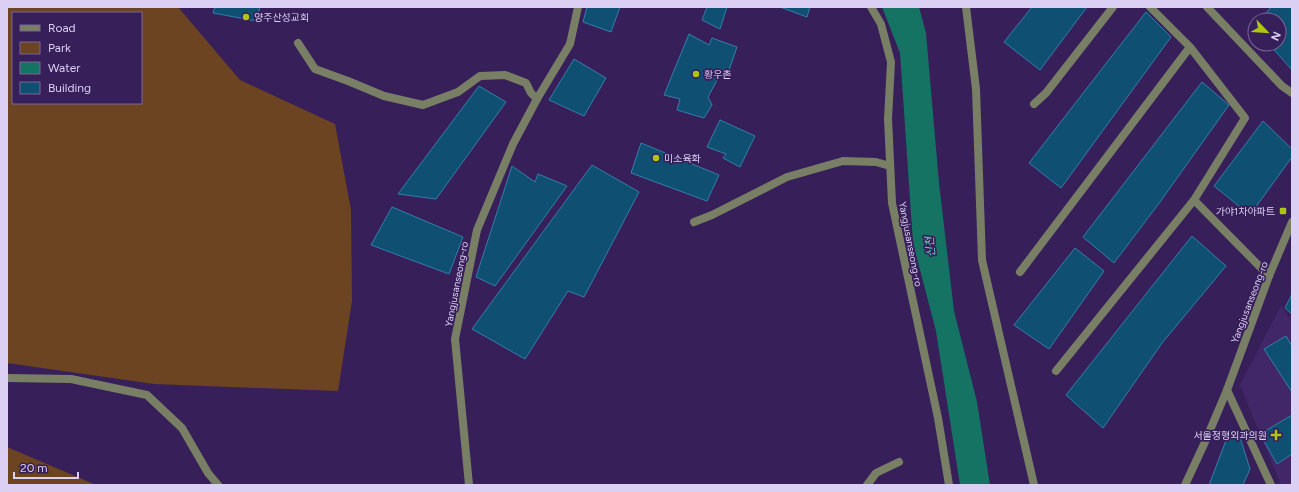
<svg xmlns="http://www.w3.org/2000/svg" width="1299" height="492" font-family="Figtree,'Noto Sans KR',sans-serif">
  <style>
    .built { fill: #422768 }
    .green { fill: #6c4422; fill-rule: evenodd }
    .water { fill: #157364 }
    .building { fill: #0e4f72; stroke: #357eab }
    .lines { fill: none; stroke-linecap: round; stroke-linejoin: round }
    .service { stroke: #787f65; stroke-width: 8 }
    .minor { stroke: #787f65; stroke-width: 8 }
    .tertiary { stroke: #787f65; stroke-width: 8 }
    .poi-dot { fill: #acc613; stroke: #371f59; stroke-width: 1.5 }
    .labels { text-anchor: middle; stroke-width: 3.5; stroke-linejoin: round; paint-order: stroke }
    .poi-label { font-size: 10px; fill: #dbd0f4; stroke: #371f59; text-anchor: start }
    .street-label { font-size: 10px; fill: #dbd0f4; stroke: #371f59 }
    .water-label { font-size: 11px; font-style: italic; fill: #5cd8c1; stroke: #371f59 }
  </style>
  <rect width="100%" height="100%" fill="#371f59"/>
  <!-- built -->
  <path class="built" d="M1281 306 1292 321V485H1281L1240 385Z"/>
  <!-- green -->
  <path class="green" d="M7 7H178L240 80 335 124 351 210 352 301 338 391 154 384 7 363ZM13 13H141V103H13Z
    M7 447 96 485H7Z"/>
  <!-- water -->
  <path class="water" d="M882 7H919L926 33 939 183 954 311 977 402 990 485H960L936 331 913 243 900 53Z"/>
  <!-- building -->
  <path class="building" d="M215 7H260L256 21 213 13Z
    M587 7H620L611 32 583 22Z
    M707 7H727L720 29 702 20Z
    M780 7H810L807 17Z
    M1032 7H1087L1040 70 1004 42Z
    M1271 7H1292V70L1269 44H1279V20H1261Z
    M1146 12 1171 37 1061 188 1029 163Z
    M689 34 709 45 712 38 737 47 729 70 723 69 708 97 712 105 704 118 677 110 680 99 664 95Z
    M574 59 606 78 584 116 549 100Z
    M1202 82 1229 105 1160 202 1114 263 1083 237Z
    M479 86 506 102 436 199 398 194Z
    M720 120 755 136 740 167 723 158 726 154 707 147Z
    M1263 121 1292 149V157L1250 215 1214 186Z
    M641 143 719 175 707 201 631 173Z
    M592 165 639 192 584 297 568 291 525 359 472 329Z
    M512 166 535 182 538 174 567 186 495 286 476 277Z
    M392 207 463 237 449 274 371 245Z
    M1192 236 1226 266 1162 343 1103 428 1066 395Z
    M1075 248 1104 271 1049 349 1014 325Z
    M1292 294V314L1285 308Z
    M1286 336 1292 346V392L1264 349Z
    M1292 415V454L1277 464 1260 434Z
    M1230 430 1239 434 1250 469 1243 485H1209Z"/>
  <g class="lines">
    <!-- service -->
    <path class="service" d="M1150 7 1190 47 1245 118 1194 200 1269 276
      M1207 7 1282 86 1292 93
      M298 43 315 69 348 81 384 96 423 105 458 92 480 76 505 75 526 83 531 93 537 99 570 44 578 7
      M1034 104 1046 93 1113 7
      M694 222 712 215 787 177 843 161 876 162 890 166
      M1020 272 1190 47
      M1056 371 1194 200
      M7 378 71 379 147 395 182 428 208 473 218 485
      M1227 390 1271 485
      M867 485 876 473 899 462"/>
    <!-- minor -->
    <path class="minor" d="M871 7 881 24 891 62 888 119 892 203 938 418 949 485
      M966 7 976 89 982 260 1034 485
      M469 485 455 339 477 230 513 144 537 99"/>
    <!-- tertiary -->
    <path class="tertiary" d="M1185 485 1205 442 1227 390 1269 276 1292 222"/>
  </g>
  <!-- markers -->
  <g class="poi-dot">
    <circle cx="246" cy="17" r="4"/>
    <circle cx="696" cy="74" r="4"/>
    <circle cx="656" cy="158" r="4"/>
    <rect x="1279" y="207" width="8" height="8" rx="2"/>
    <path d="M1274 429h4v4h4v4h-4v4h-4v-4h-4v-4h4z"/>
  </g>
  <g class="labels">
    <!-- poi labels -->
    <g class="poi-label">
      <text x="254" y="21">양주산성교회</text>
      <text x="704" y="78">황우촌</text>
      <text x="664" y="162">미소육화</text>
      <text x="1275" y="215" text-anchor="end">가야1차아파트</text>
      <text x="1267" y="439" text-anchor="end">서울정형외과의원</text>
    </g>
    <!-- street labels -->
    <g class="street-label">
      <text transform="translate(911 244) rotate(79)" y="4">Yangjusanseong-ro</text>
      <text transform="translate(456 284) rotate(-79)" y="4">Yangjusanseong-ro</text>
      <text transform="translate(1249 302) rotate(-69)" y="4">Yangjusanseong-ro</text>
    </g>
    <!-- water labels -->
    <g class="water-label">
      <text transform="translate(930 247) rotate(-96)" y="4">신천</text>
    </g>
  </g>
  <!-- border -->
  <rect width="1299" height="492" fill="none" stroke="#dbd0f4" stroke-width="16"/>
  <!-- legend -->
  <rect x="12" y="12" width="130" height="92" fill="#371f59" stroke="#796697"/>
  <rect x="20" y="25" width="20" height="6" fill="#787f65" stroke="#796697"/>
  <text x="48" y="32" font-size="12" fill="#dbd0f4">Road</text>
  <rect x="20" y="42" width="20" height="12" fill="#6c4422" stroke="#796697"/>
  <text x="48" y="52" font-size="12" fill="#dbd0f4">Park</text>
  <rect x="20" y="62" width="20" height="12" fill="#157364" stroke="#796697"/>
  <text x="48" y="72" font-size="12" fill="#dbd0f4">Water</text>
  <rect x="20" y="82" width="20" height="12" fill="#0e4f72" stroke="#796697"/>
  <text x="48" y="92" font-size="12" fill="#dbd0f4">Building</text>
  <!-- north arrow -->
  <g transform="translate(1267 32) rotate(115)"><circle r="19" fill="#371f59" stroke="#796697"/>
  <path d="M0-3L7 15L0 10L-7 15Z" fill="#acc613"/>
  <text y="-6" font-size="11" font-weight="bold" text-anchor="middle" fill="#dbd0f4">N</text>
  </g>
  <!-- scale -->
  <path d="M14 472v6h64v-6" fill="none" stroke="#dbd0f4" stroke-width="2"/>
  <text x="20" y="472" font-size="12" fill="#dbd0f4" stroke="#371f59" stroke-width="3" paint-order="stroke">20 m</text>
</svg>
